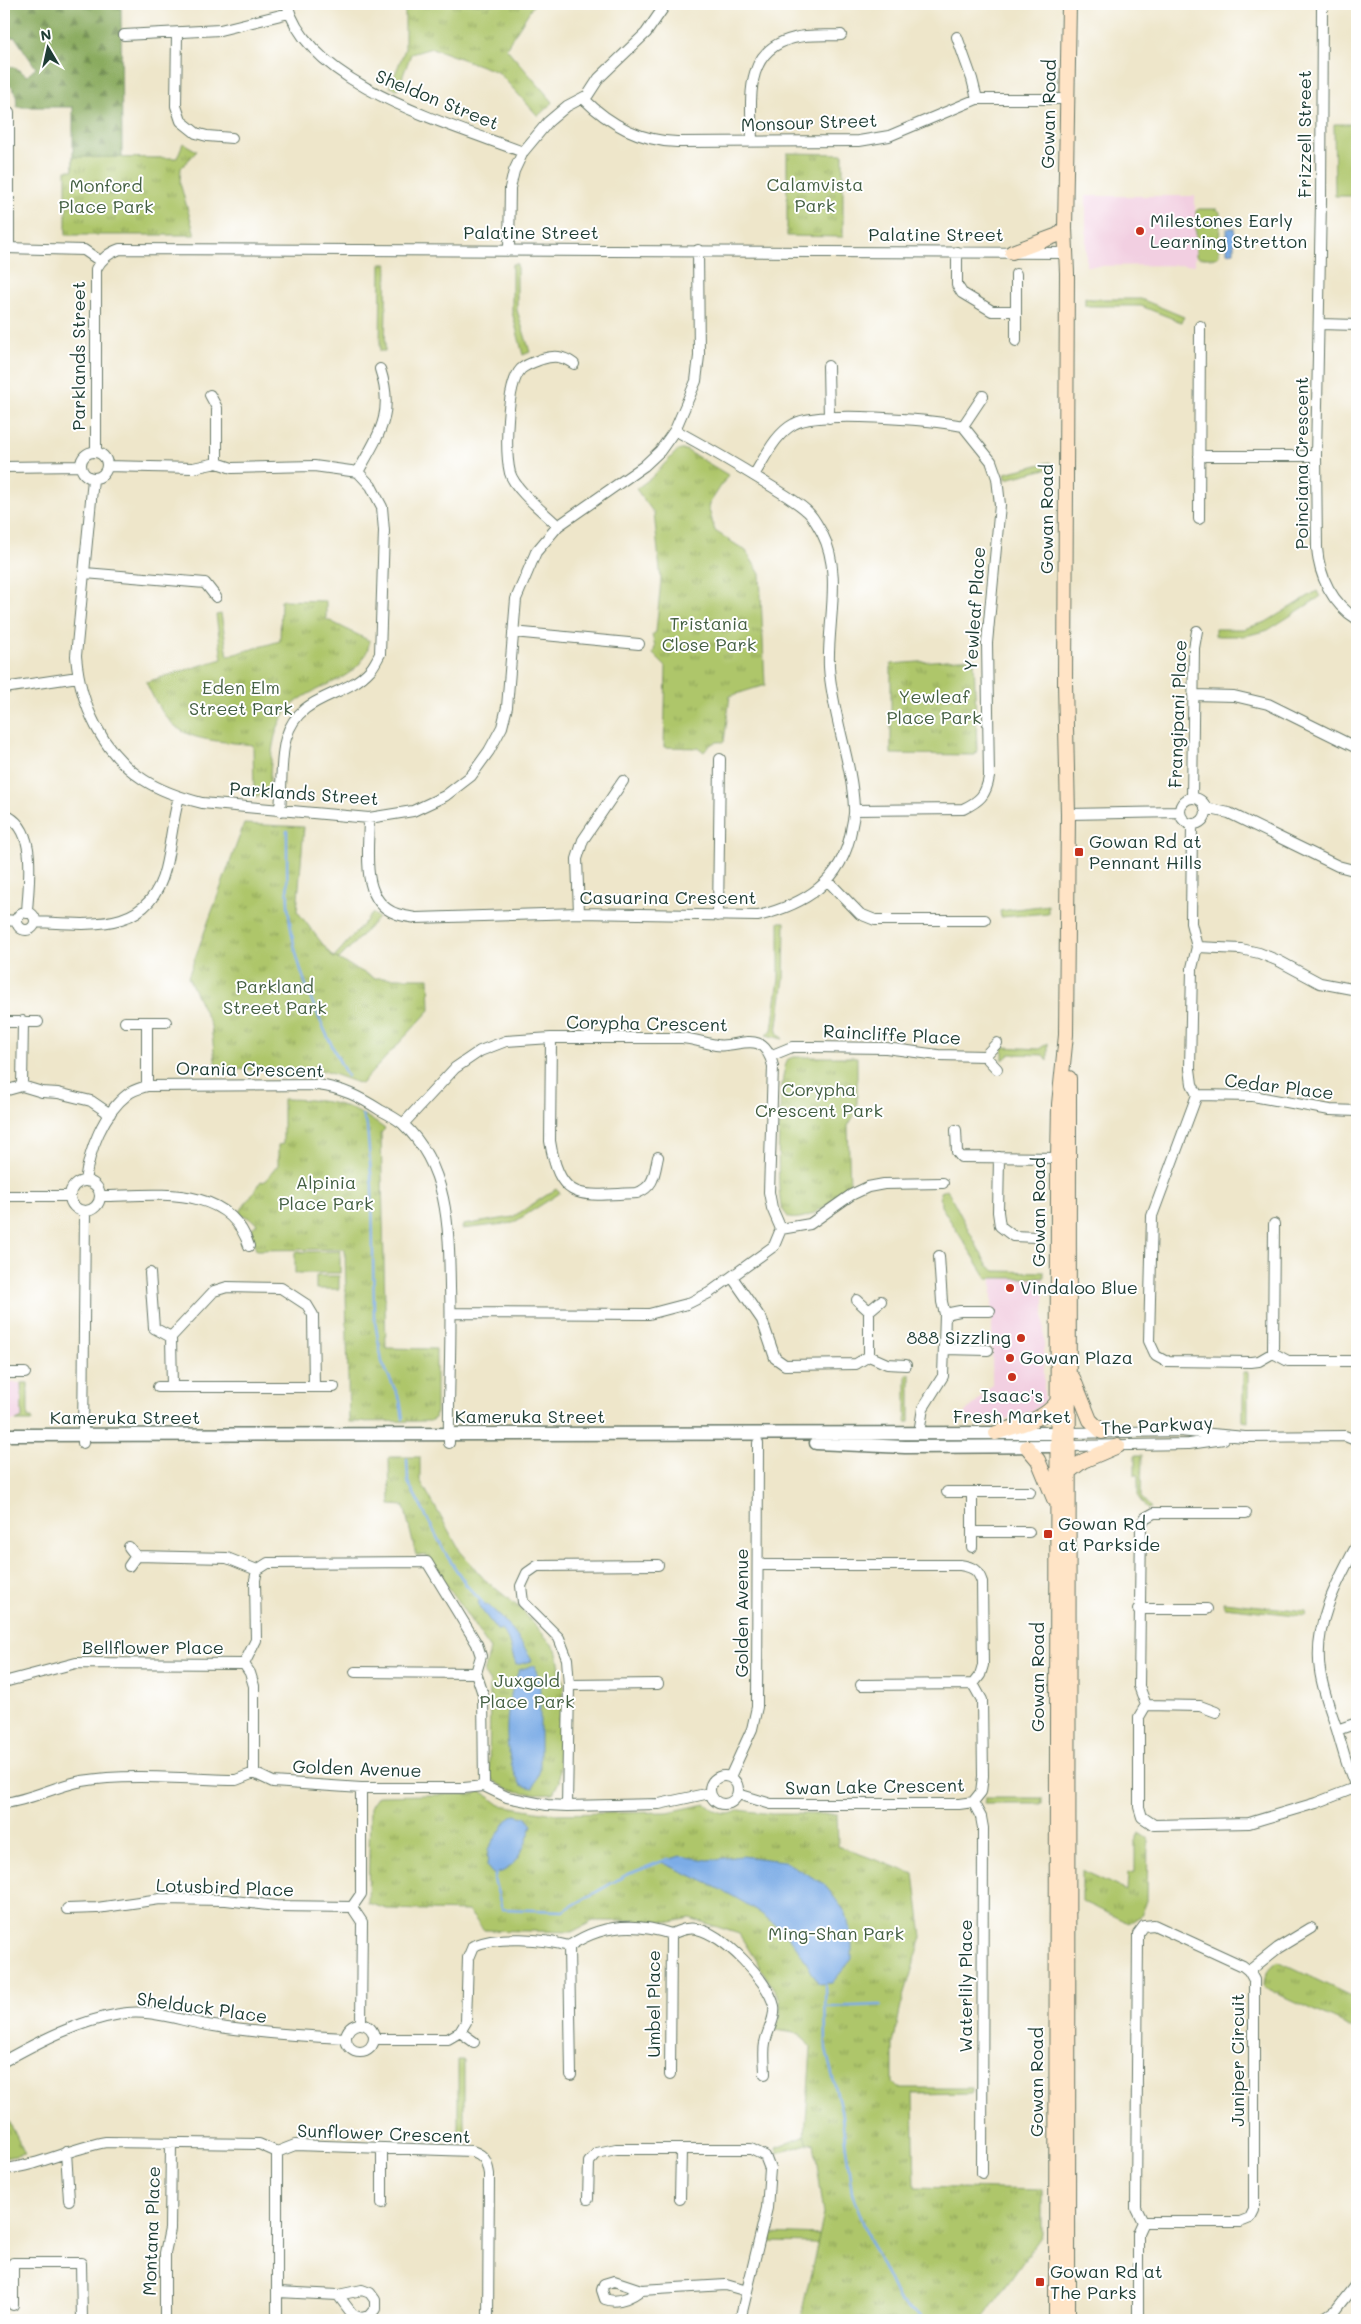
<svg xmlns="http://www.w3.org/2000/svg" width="1361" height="2324" font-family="Mali,sans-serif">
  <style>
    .built { fill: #f2cfe1 }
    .green { fill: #aec66b; stroke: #668250 }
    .forest { fill: url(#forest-firs); stroke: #54744a }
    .park { fill: url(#park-tufts); stroke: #668250 }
    .water { fill: #7bace6; stroke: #4d748d }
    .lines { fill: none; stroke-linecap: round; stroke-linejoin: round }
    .stream { stroke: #7bace6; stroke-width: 2.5 }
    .minor-casing { stroke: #677868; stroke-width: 12 }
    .tertiary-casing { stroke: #677868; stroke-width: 15 }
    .secondary-casing { stroke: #677868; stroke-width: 16 }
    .minor { stroke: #fff; stroke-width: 10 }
    .tertiary { stroke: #fff; stroke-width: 12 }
    .secondary { stroke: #ffe4c6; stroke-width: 14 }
    .poi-dot { fill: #c8321e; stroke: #fff; stroke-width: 2 }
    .labels { text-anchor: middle; stroke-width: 4; stroke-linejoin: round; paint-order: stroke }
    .street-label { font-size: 18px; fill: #1f3d34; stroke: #fff }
    .park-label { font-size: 18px; fill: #435f42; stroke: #fff }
    .poi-label { font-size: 18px; fill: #1f3d34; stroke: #fff; text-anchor: start }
  </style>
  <defs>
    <pattern id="forest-firs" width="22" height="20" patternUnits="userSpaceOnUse" patternTransform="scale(1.25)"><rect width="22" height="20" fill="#8aab5f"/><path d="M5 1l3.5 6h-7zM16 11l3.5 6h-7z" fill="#708c4f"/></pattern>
    <pattern id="park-tufts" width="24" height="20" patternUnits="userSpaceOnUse" patternTransform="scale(1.25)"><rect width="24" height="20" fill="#aec66b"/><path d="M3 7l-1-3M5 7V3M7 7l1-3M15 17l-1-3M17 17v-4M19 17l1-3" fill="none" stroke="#8da259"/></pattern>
  </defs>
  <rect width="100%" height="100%" fill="#fff"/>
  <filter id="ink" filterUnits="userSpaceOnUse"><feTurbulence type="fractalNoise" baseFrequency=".02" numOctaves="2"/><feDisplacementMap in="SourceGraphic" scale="10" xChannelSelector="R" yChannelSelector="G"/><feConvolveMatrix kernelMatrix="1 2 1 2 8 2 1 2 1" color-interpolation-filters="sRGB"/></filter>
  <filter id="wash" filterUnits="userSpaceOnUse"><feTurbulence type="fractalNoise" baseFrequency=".0096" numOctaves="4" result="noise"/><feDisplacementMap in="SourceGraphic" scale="20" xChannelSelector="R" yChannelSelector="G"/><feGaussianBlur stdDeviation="1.12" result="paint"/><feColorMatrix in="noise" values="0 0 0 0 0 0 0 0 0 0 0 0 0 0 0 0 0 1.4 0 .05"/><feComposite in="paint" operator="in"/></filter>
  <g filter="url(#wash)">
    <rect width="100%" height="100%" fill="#eee6ca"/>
    <!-- built -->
    <path class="built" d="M1086 196H1195V265L1086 266Z
      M992 1278H1044V1401L1039 1407 1028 1412 998 1422 965 1421V1412L977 1402 992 1385Z
      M4 1383H21L22 1418 16 1421H4Z"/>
    <!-- green -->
    <path class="green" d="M1334 124H1357V196H1335Z
      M1199 209H1217L1220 212 1219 255 1216 258H1200L1196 256V211Z
      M381 264H387L385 351H380Z
      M512 264H517V310L530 352 523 355 512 312Z
      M1085 297 1091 299H1141L1184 317 1181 322 1141 306H1085Z
      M1050 462V473L1046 469 1006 479 1005 473Z
      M1317 591 1320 597 1268 630 1245 636H1215V629H1243L1266 622Z
      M1048 905V913L1001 917 1000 911Z
      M373 913 378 918 339 959 334 957Z
      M779 922H785L784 979 777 1032 783 1039 766 1035 772 1030 779 979Z
      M1048 1043V1061L1043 1055 1010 1054 1003 1060V1047L1039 1049Z
      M556 1189 560 1193 513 1223 462 1229 463 1225 513 1217Z
      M947 1189 987 1265 995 1271 1044 1272V1278H987L941 1206 940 1192Z
      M340 1251V1273H295V1252Z
      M316 1276H339V1289H316Z
      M1243 1372H1248V1422L1243 1421Z
      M906 1374H910V1422H906Z
      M21 1383H28V1418H32V1421H16L22 1418Z
      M1135 1455H1142L1141 1497 1151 1508 1147 1509 1138 1497V1475H1135Z
      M1223 1602 1306 1611 1305 1616 1224 1607Z
      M985 1798H1042V1804H984Z
      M458 2060H464V2140H458Z
      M805 2136 808 2144 777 2153 776 2147Z
      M770 2233 820 2235 817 2245 815 2243 768 2242Z"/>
    <!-- forest -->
    <path class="forest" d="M4 4H121L122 157 130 167 73 170V107H17L16 93 6 80 9 66 16 68 27 76 36 68 15 37 4 39Z"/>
    <!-- park -->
    <path class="park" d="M405 4H534L506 48 553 102 538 116 498 72 432 48 411 54 398 89 390 87 405 49Z
      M183 143 197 151 181 168 180 183 195 235H66V170H73V157L177 158Z
      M787 153 843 154V237L787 236Z
      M681 450H686L728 475 708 506 715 531 746 551 760 574 765 685 730 696 724 742C714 741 710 744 704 752L699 748 664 747 666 667 653 654 655 647 652 635 656 632 661 580 654 513 636 489 651 478 676 452Z
      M281 600 326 601V619L370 641C368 647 367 654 363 659 344 688 300 685 281 720 270 741 271 769 269 792L265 796H254L253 745C194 738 173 743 146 682L222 659 216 615 221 614 228 656 280 641Z
      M974 658 977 750 975 755 891 754V664Z
      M244 824 304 827 297 911 332 956 374 978H429L430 1010 361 1084 324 1071 216 1069 211 1026 188 977Z
      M794 1057H857V1110L848 1126 850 1187C832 1199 812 1222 789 1218 786 1214 782 1210 781 1205 776 1185 778 1074 788 1059Z
      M283 1099C326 1100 348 1101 385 1129L381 1133 386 1348 436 1349V1412L435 1418 430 1421 349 1422 345 1249 256 1250 251 1234V1229L257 1224 255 1221 239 1213 261 1181 264 1182 278 1165V1145L283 1144Z
      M389 1457H420V1480L460 1551 484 1579 520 1608 556 1649 564 1686 559 1783 553 1793C533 1795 501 1793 489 1775L490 1683 484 1674 490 1649 427 1556 416 1555 404 1506 390 1505Z
      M481 1791 500 1805 554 1814 668 1812 706 1804C716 1813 727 1818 739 1810L772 1814H837L838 1846 914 1874 922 1937 901 2006 893 2044V2083L898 2088H972V2093L913 2094 915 2187 1042 2190V2235L982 2320H800L824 2214 814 2143 808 2144 805 2136 811 2048 800 2034 776 2030 780 2015V1999L739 1934 690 1918 672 1922 665 1921H593L572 1932 484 1930 468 1911 387 1909 368 1903 370 1807 378 1796 473 1794Z
      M1139 1833 1148 1839 1147 1901 1141 1916 1128 1923 1082 1901V1870L1127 1891 1128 1873 1135 1872V1841Z
      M1277 1961 1357 1999V2030L1264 1987C1264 1974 1267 1969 1277 1961Z
      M9 2121 25 2154 4 2158V2123Z"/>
    <!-- water -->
    <path class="water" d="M1227 228H1234L1236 241 1234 244V252L1227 253Z
      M478 1601C496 1605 524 1644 532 1661L516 1665 507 1637 501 1630H497L480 1608Z
      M534 1665 540 1683V1770L533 1788 521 1785C500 1753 505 1703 519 1670Z
      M515 1815 525 1817 532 1825C526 1844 516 1872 493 1874L487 1867 488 1849 507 1820Z
      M680 1856 708 1860 742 1856 784 1861 824 1884 846 1913 852 1940V1959L832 1983 819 1984C809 1969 800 1948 787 1935 752 1901 705 1882 661 1862Z"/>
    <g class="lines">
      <!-- stream -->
      <path class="stream" d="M287 831C287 855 287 880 288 904 292 965 320 1023 347 1076
        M362 1115 367 1126 372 1187 374 1316 382 1362 400 1400 403 1419
        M407 1459 408 1482 447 1556 467 1586 483 1603
        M496 1873 494 1879 502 1909 563 1911 626 1875 668 1859 672 1860
        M825 1981 826 2050 841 2110 852 2193 870 2241 898 2300 926 2320
        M826 2007 881 2005"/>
    </g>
  </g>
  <g filter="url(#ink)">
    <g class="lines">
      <defs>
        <path id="minor" d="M287 4C308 86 453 125 523 152
          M1322 4 1321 202 1316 456 1317 548C1319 576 1332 604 1357 619
          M177 33 176 106 181 121 196 133 207 136 232 138
          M124 35 220 30 289 13
          M957 37 972 79 977 99
          M584 99C609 124 641 141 677 142L859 141 889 136 977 99H1069
          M9 112V248
          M752 141C751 100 743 50 794 38 808 34 826 36 841 35
          M5 248 84 250 100 261
          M509 249 510 188 514 171 523 152 548 122 567 106 588 95 599 78 646 33 666 4
          M957 252V285L962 293 992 311H1016
          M1016 274V341
          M1319 324 1357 325
          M828 366 829 418
          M210 395 217 408V463
          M963 426 983 396
          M81 465a13 13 0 1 1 26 0a13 13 0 1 1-26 0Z
          M96 452V269C102 258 109 253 120 249L1066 253
          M1199 456H1316
          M107 466 193 468 217 463 232 468 314 466 358 472 371 486 382 507 384 531 380 654C377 659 374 666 370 670 344 699 299 693 286 738 280 757 282 790 280 811
          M4 467 80 466
          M358 472C379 434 395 414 380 369
          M754 475C765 458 775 434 794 424 819 410 931 420 963 426L991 461 997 478 1000 505 987 643 989 777C986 795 980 801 963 809L854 810
          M93 479 76 656C80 704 102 753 144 780 161 791 182 798 202 803L369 818 413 811 445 796 471 776 489 751 502 727 507 707 516 599 536 552 558 526 644 466 660 451 675 430 696 381 699 356 698 250
          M1199 519 1200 326
          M558 526C545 513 515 490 510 473 505 452 506 385 521 369 527 364 534 362 542 359 554 355 563 356 574 364
          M85 573 205 583 216 597
          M513 632 639 644
          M4 688 78 677
          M1193 695 1234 696 1268 704 1357 748
          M1192 798 1194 648 1197 631
          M1180 811a13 13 0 1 1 26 0a13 13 0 1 1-26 0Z
          M1205 808 1229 813 1338 866 1357 871
          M1068 814 1180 812
          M4 815C39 827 28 884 27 913
          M369 818C369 849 359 901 397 914 403 916 410 917 416 918L579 913 758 916C805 904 842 882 851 831 852 823 855 815 854 808 852 761 832 715 829 667 827 624 843 573 822 533 818 526 813 516 807 511 795 500 780 492 766 483 737 465 706 447 675 430
          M1192 824 1191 923 1197 947 1192 968 1190 1069 1192 1084 1197 1095 1152 1216 1149 1341 1156 1356 1165 1361 1251 1362 1259 1361 1273 1353 1288 1361H1357
          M828 881 860 914 875 920H985
          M17 921a9 9 0 1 1 18 0a9 9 0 1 1-18 0Z
          M579 913 577 859 583 840 623 781
          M718 916 720 759
          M4 920 17 921
          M35 922C88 924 149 935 165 869 171 845 172 821 179 797
          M1197 947 1241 949 1259 953 1279 961 1320 983 1357 990
          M6 1022H38
          M125 1022H166
          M551 1038 550 1141C560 1205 583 1195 637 1193 655 1186 654 1174 658 1157
          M770 1056 792 1047H811L886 1048 938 1055 985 1056 997 1043
          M985 1056 997 1069
          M22 1086 23 1021
          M147 1086V1022
          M4 1091 22 1086 42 1092 58 1093 91 1101 110 1114
          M1197 1095 1253 1096 1330 1110 1357 1111
          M403 1124 455 1068 480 1051 506 1041 551 1038H682C694 1039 705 1043 716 1045 738 1049 763 1026 773 1066L769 1192 772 1208 781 1229 774 1246 709 1293 687 1304 649 1314 451 1313
          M956 1130 957 1152 961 1157 1064 1158
          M999 1157 998 1212 1000 1226 1013 1236 1036 1237
          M85 1181C89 1151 103 1113 128 1094 133 1090 141 1088 147 1086L318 1085C342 1088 360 1097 380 1110 388 1114 397 1119 403 1124 449 1167 449 1229 450 1287 452 1339 448 1391 449 1443
          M70 1196a15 15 0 1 1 30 0a15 15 0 1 1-30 0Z
          M4 1196H70
          M100 1196C153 1196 229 1182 249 1246
          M781 1229 810 1224 851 1195 868 1187 884 1184 943 1183
          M150 1273 154 1328 171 1337
          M732 1277 762 1320 775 1358 785 1365 856 1364 869 1356 887 1364 906 1365
          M857 1300 869 1311V1356
          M869 1311 881 1301
          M945 1314 960 1311H990
          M944 1349 988 1350
          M1273 1353 1274 1224
          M4 1373H25
          M158 1387H334
          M172 1387 171 1337 214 1291 227 1287 281 1288 307 1305 313 1315 314 1387
          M919 1433 923 1408 943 1376 945 1314 942 1302 939 1256
          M1070 1433 1179 1431 1245 1437 1345 1436 1357 1441
          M83 1443 85 1211
          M1070 1446 1189 1444 1224 1439
          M947 1492H1030
          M972 1492V1547
          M1246 1513H1154L1145 1518 1141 1525 1139 1686 1146 1705 1139 1717V1807L1142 1817 1154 1825 1249 1823 1316 1803 1357 1787
          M972 1532H1029
          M1357 1545C1336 1584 1313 1625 1320 1671 1323 1692 1331 1711 1337 1730 1343 1750 1347 1769 1357 1788
          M136 1556 227 1558 257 1570
          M129 1566 136 1556 129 1547
          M1138 1609H1207
          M355 1672 476 1673
          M4 1682 76 1663 244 1664
          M569 1685 658 1684
          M861 1685 973 1684
          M1146 1705 1200 1706 1216 1712
          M1337 1730 1357 1723
          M254 1773V1686L250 1673 244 1664 256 1640 255 1580 257 1570 268 1563 427 1562 477 1644 481 1656 476 1673 483 1694 484 1786
          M710 1790a14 14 0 1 1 28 0a14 14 0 1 1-28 0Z
          M730 1777 752 1729 757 1707 758 1443
          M738 1794 771 1804H959L973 1802 981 1792 983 1776 982 1700 973 1684 980 1675 983 1665 982 1582C978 1570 973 1567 960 1565H758
          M973 1802 981 1817 983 1828 982 2173
          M4 1803C31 1800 55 1786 82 1781 127 1773 189 1779 236 1780L254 1773 273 1782 361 1788H464L484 1786 507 1797 547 1805 567 1806 659 1804 710 1793
          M567 1806 569 1685 567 1659 559 1638 523 1602 521 1586 527 1573 537 1566 658 1565
          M67 1909 97 1908 160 1899 226 1900 276 1906 352 1907
          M1154 1925 1243 1966 1249 1971 1254 1980V2210L1250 2218 1240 2222H1143L1136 2208 1138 1934 1144 1926Z
          M671 1934C679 1931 687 1927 697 1929 723 1934 768 1980 774 2006 776 2018 767 2031 765 2043 763 2053 765 2064 765 2074
          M569 1946 571 2075
          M1249 1971 1278 1948 1311 1928
          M346 2038a14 14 0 1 1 28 0a14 14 0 1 1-28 0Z
          M361 2024 362 1922 352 1907 361 1894V1788
          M460 2032 474 2042
          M375 2039H448L460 2032 466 2022 468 1958 473 1946C498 1935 543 1939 569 1946 600 1925 635 1922 671 1934
          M4 2061C40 2041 78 2021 120 2014 150 2008 184 2022 214 2026 258 2033 302 2036 346 2038
          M670 2075 671 1934
          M382 2148V2203
          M66 2152 69 2200
          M4 2169C39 2166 71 2148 106 2142L259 2144 277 2152 295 2145 472 2151C485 2155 487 2162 489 2174L488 2320
          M588 2199 589 2162 597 2153 616 2149H751L765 2156 770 2169 767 2208 740 2320
          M680 2199 681 2150
          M641 2290C630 2298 618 2304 605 2299L602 2290 604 2284 614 2281 641 2290 726 2285 747 2291
          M278 2292 338 2295 362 2290 370 2293 375 2300V2309L369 2316 361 2318 353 2315 338 2295
          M13 2305V2263H81L82 2320
          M165 2320V2253L170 2229 171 2144
          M277 2320V2152
          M1138 2320V2233L1143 2222
          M1321 2320 1336 2310 1357 2283"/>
        <path id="tertiary" d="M4 1435 1057 1433
          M816 1443 905 1447 1057 1446"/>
        <path id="secondary" d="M1012 252 1058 235 1065 228
          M1073 1378 1090 1420 1102 1432
          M996 1433C1017 1425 1043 1421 1057 1402
          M1027 1447 1038 1460 1054 1499
          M1070 1471 1083 1461 1118 1446
          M1056 2320 1058 1159 1059 1104 1066 1035 1068 814 1065 683 1067 273 1065 228 1069 4
          M1068 2320 1069 1078"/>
      </defs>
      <!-- minor casing -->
      <use href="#minor" class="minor-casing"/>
      <!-- tertiary casing -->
      <use href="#tertiary" class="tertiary-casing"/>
      <!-- secondary casing -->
      <use href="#secondary" class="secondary-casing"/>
      <!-- minor -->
      <use href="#minor" class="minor"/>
      <!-- tertiary -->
      <use href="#tertiary" class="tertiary"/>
      <!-- secondary -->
      <use href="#secondary" class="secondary"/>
    </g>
  </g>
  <!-- markers -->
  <g class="poi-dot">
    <circle cx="1140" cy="231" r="5"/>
    <rect x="1074" y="847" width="10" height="10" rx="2.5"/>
    <circle cx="1010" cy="1288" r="5"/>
    <circle cx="1021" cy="1338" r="5"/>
    <circle cx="1010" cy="1358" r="5"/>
    <circle cx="1012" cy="1377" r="5"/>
    <rect x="1043" y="1529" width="10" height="10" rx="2.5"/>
    <rect x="1035" y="2277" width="10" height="10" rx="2.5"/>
  </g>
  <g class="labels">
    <!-- street labels -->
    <g class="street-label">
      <text transform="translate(437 100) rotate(22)" y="6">Sheldon Street</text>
      <text transform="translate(1049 114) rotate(-89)" y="6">Gowan Road</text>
      <text transform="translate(809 123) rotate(-2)" y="6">Monsour Street</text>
      <text transform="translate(1305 134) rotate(-90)" y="6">Frizzell Street</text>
      <text x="531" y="239">Palatine Street</text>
      <text x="936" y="241">Palatine Street</text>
      <text transform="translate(79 356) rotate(-90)" y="6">Parklands Street</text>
      <text transform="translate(1302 463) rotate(-90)" y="6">Poinciana Crescent</text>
      <text transform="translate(1047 519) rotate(-90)" y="6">Gowan Road</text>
      <text transform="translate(975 609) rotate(-86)" y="6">Yewleaf Place</text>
      <text transform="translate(1178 714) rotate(-88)" y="6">Frangipani Place</text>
      <text transform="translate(304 794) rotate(4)" y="6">Parklands Street</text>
      <text x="668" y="904">Casuarina Crescent</text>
      <text transform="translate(647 1024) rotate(1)" y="6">Corypha Crescent</text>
      <text transform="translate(892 1035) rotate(3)" y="6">Raincliffe Place</text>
      <text transform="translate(250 1070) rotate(1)" y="6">Orania Crescent</text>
      <text transform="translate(1279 1087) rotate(7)" y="6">Cedar Place</text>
      <text transform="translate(1039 1212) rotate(-90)" y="6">Gowan Road</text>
      <text x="530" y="1423">Kameruka Street</text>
      <text x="125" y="1424">Kameruka Street</text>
      <text transform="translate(1157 1426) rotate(-3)" y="6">The Parkway</text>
      <text transform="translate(742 1613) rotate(-90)" y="6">Golden Avenue</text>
      <text x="153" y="1654">Bellflower Place</text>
      <text transform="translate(1038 1677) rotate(-90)" y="6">Gowan Road</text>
      <text transform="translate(357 1769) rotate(2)" y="6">Golden Avenue</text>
      <text transform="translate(875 1787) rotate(-1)" y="6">Swan Lake Crescent</text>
      <text transform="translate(225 1888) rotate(2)" y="6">Lotusbird Place</text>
      <text transform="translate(966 1986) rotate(-90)" y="6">Waterlily Place</text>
      <text transform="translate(654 2004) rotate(-90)" y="6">Umbel Place</text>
      <text transform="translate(202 2008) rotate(8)" y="6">Shelduck Place</text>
      <text transform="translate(1238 2060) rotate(-90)" y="6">Juniper Circuit</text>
      <text transform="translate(1037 2082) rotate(-90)" y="6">Gowan Road</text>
      <text transform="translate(384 2134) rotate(2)" y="6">Sunflower Crescent</text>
      <text transform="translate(152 2231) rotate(-88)" y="6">Montana Place</text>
    </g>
    <!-- park labels -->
    <g class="park-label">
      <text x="815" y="191">Calamvista<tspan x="815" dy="21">Park</tspan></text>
      <text x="106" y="192">Monford<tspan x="106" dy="21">Place Park</tspan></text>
      <text x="709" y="630">Tristania<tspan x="709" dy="21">Close Park</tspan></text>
      <text x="241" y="694">Eden Elm<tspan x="241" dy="21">Street Park</tspan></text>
      <text x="934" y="703">Yewleaf<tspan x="934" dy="21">Place Park</tspan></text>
      <text x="275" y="993">Parkland<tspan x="275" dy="21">Street Park</tspan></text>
      <text x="819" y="1096">Corypha<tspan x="819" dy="21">Crescent Park</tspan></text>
      <text x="326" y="1189">Alpinia<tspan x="326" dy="21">Place Park</tspan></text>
      <text x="527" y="1687">Juxgold<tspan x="527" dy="21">Place Park</tspan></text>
      <text x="836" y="1940">Ming-Shan Park</text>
    </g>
    <!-- poi labels -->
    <g class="poi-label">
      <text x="1150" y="227">Milestones Early<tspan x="1150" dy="21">Learning Stretton</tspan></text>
      <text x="1089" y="848">Gowan Rd at<tspan x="1089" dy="21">Pennant Hills</tspan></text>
      <text x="1020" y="1294">Vindaloo Blue</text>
      <text x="1011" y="1344" text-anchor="end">888 Sizzling</text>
      <text x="1020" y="1364">Gowan Plaza</text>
      <text x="1012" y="1402" text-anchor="middle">Isaac's<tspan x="1012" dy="21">Fresh Market</tspan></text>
      <text x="1058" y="1530">Gowan Rd<tspan x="1058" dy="21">at Parkside</tspan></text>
      <text x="1050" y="2278">Gowan Rd at<tspan x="1050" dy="21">The Parks</tspan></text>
    </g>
  </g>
  <!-- margin -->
  <rect width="1361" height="2324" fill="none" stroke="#fff" stroke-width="20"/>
  <!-- north arrow -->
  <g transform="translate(48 48) rotate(351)" stroke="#ffffff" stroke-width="4" paint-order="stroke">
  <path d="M0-4L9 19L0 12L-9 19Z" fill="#1f3d34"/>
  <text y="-8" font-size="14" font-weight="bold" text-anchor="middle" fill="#1f3d34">N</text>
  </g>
</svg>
